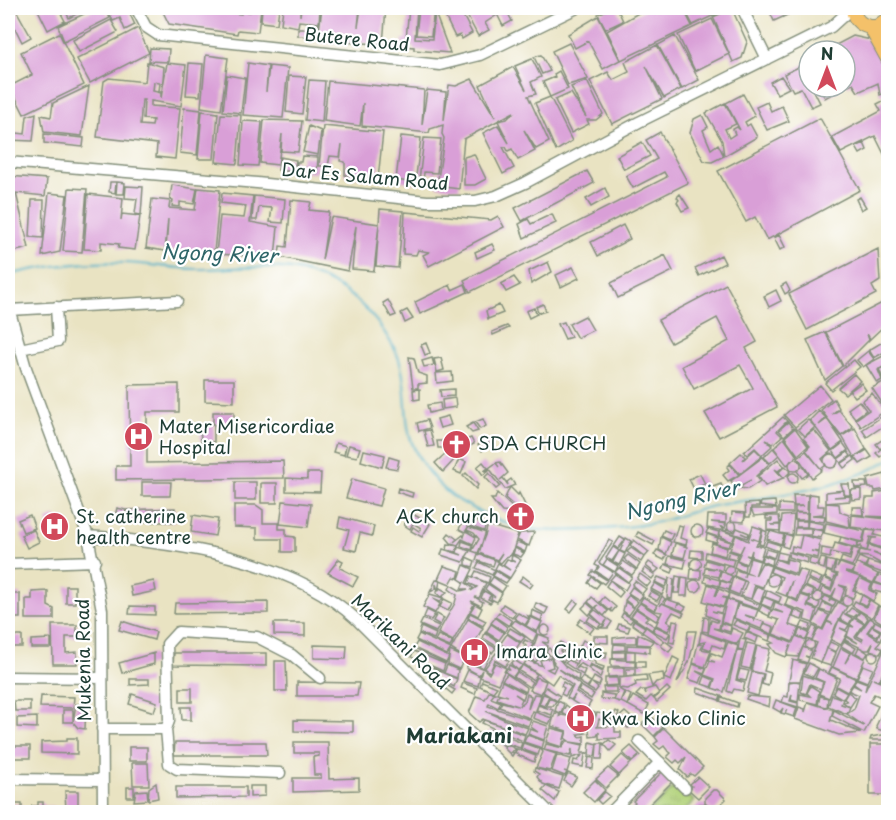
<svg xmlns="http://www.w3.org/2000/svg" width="896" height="820" font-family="'Playpen Sans',sans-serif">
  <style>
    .grass { fill: url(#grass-tufts); stroke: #688756; stroke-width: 1.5 }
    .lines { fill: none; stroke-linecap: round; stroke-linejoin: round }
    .stream { stroke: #49afc9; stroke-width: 2 }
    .building { fill: #d99fd7; fill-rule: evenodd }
    .minor-casing { stroke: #84907b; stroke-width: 13 }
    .major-casing { stroke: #84907b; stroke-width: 16 }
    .minor { stroke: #fff; stroke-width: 10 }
    .major { stroke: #f4c16a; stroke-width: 14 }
    .labels { text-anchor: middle; stroke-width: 4.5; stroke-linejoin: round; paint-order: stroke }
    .street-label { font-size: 18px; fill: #1f3d34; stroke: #fff }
    .poi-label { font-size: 18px; fill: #1f3d34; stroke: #fff; text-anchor: start }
    .water-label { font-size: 20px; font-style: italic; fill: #2e6568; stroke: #fff }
    .neighbourhood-label { font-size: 20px; font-weight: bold; fill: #1f3d34; stroke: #fff }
  </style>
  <defs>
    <pattern id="grass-tufts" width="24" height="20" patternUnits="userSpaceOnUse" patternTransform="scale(1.5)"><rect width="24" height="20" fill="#b1d178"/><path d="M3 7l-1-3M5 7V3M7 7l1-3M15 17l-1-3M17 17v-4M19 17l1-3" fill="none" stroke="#98b468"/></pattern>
  </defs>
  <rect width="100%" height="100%" fill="#fff"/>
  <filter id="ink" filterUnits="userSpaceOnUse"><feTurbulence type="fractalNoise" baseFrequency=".0167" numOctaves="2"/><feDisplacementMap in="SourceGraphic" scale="12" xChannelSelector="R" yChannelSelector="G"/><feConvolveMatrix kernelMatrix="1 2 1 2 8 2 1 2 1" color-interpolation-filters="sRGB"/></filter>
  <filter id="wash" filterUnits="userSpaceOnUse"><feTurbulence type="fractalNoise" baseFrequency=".008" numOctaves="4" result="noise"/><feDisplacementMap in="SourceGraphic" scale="24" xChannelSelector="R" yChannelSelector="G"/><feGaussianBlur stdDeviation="1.35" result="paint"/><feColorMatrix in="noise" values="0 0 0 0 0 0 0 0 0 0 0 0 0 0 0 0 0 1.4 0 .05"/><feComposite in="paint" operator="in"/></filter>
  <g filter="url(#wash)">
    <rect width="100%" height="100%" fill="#e9e3c2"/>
    <!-- grass -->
    <path class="grass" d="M674 787 681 793 684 791 694 801 683 812H649Z"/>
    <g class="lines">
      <!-- stream -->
      <path class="stream" d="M8 275C45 266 88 261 126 263 149 264 171 268 194 269 231 270 273 262 308 273 347 286 373 311 393 346 407 370 404 400 408 427 411 450 427 473 444 489 459 504 502 523 523 528 554 534 622 529 653 523 675 519 696 509 718 505 771 496 843 489 888 460"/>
    </g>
    <g id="blocks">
      <!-- building -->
      <path class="building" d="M8 8H15L31 37 22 42 8 14Z
        M37 8H58L65 21 48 30Z
        M64 8H80L82 11 69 18Z
        M97 8H109L105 9 110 18 64 41 58 26Z
        M113 8H127L135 25 125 30 120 18 113 21 108 10Z
        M161 8H181L183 11 204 13 205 8H223L222 12 241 14V12H250V8H261L258 32 238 30 237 34 169 24Z
        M262 8H279L277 24 261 22Z
        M283 8H300V16L301 8H320L319 23 299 21 298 27 281 24Z
        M322 8H360L358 27 361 8H386L383 44 336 42 318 38Z
        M409 8H417L415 38 432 39 435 13 450 53 414 50V47L402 46 403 39H406Z
        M419 8H434L431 36 416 35Z
        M441 8H459L472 33 462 39 460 35 455 37Z
        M463 8H493L497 15 485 23 489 30 478 36Z
        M494 8H505L512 21 503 26Z
        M611 8H617L623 21 606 29 598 14Z
        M647 8H683L692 26 621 60 607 31Z
        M684 8H722L721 12 693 25Z
        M768 8H803L774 21Z
        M732 9 747 42 742 58 733 62 713 17Z
        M598 16 620 60 603 69 588 41 575 48 568 34Z
        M712 19 729 54 695 71 678 35Z
        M111 20 118 32 79 52 73 40Z
        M308 23H319L317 37 298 36V29H308Z
        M138 28 149 53 90 83 77 59Z
        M59 33 84 85 24 114 10 86 32 75 21 52Z
        M675 36 699 80 682 89 658 45Z
        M853 36 871 40 888 75V162L875 136 841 153 832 137 881 111 877 104 887 99 885 93 880 95 878 83 858 92 853 84 848 86 845 80V51H831L830 48Z
        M569 43 588 79 568 85 552 51Z
        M657 45 681 89 664 98 646 66 662 99 612 124 590 81 608 72 613 80 629 72 625 62Z
        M150 48 169 49 168 62 149 61Z
        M206 55 228 58 221 110 201 107Z
        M541 55 550 71 542 74 534 57Z
        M532 59 541 77 531 82 536 94 528 96 549 142 536 149 524 130 535 151 518 160 512 149 508 151 506 147H503L514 168 503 174 483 133 498 125 509 143 498 121 507 119 514 112 464 139 459 189 437 186 444 138 442 134 443 125 430 129 429 133 362 126 363 103 360 126 324 121 328 81 424 90 422 125 427 90 446 92 444 120 449 85 456 86 472 79 495 117 480 85 513 67 526 90 515 66Z
        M147 62 164 67 162 91H159L160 83 154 82 153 91 161 93V98L167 63 186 65 181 106 151 101V106L180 108 175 159 156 157 157 144 97 137 104 81 109 78 145 82ZM142 100H144L143 119 153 120 152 126 140 125Z
        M809 62V87H812L820 103 811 107 801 88 793 91 784 74Z
        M189 63 203 64 200 96 186 95Z
        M248 63 268 66 266 92 269 66 288 68 283 118 243 115Z
        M559 71 568 89 550 97 543 82 555 77 554 74Z
        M227 75 245 78 241 113 223 111Z
        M289 76 306 77 302 114 286 112Z
        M781 76 789 88 777 94 770 82Z
        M309 80 325 81 322 122 305 120Z
        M587 81 603 114 596 120H587L589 124 571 133 555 100 571 93 586 117 571 87Z
        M89 86 82 136 44 132 41 115 51 117 53 103Z
        M823 87H840L841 89 825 98 820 89Z
        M8 88 16 105 8 110Z
        M743 94 755 116 745 122 747 126 750 124 757 137 724 156 712 162 704 161 690 133 694 119 702 115 708 127 703 130 711 149 718 144 724 156 722 141 706 113 725 103 736 124 725 129 729 138 735 134 733 129 737 127 740 130 726 103Z
        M550 97 572 141 556 151 535 103Z
        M767 102 771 111 782 106 789 121 767 130 756 107Z
        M184 108 201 110 197 155 180 153Z
        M202 111 218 113 214 159H198Z
        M36 113 33 141 8 140V132L25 134 27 116Z
        M221 114 241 115 237 164 216 162Z
        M820 118 860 190 767 240 755 217 746 222 718 171Z
        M264 120 302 121 298 152 281 151 282 134 278 165 260 163Z
        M243 121 262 122 258 166 240 165Z
        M309 126 321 131 318 155 303 152Z
        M323 126 383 132 378 179 345 175V162L340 161 342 145 340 157 330 156 328 166H319Z
        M660 132 688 183 470 292 464 280 667 177 664 172 633 188 626 176 657 159 646 140Z
        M44 134 84 138 83 147 44 143Z
        M401 136 421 138 415 183 396 180Z
        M424 138 441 139 437 173 424 172 423 182 419 181Z
        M642 142 650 156 624 169 617 156Z
        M864 143 867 150 860 154 856 147Z
        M474 154 486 179 475 185H464V157Z
        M302 156 318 157 317 173 296 172 297 162H301Z
        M280 157 296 160 294 172 278 170Z
        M587 171 594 183 522 221 515 208Z
        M8 176 47 179 45 196 16 193 29 248 12 252 8 235Z
        M110 182H116L115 193 109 192Z
        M117 182 125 183 124 194H116Z
        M172 185 197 189 194 204 180 202V207L172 206 173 200 170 199Z
        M126 186 143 187 141 215 135 214 137 199 125 198Z
        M69 188 87 189 82 252 63 251Z
        M198 188 220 190 214 252 166 251 168 219 165 251 146 248 152 199 170 201 169 208 195 210Z
        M605 188 609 197 591 207 586 199Z
        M49 193 67 195 60 252 42 256Z
        M222 193 253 196 250 222 278 227 275 257 216 254 220 216 244 218 246 206 221 203Z
        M88 194 123 198 121 220 122 214 140 216 135 250 118 248 119 244 101 242V250L84 249Z
        M680 194 689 208 682 211 677 202 679 200 677 197Z
        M254 196 285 199 283 223 270 222 272 208 259 207 257 220H252Z
        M860 197 866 207 861 210 856 199Z
        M32 200H44L43 238 30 237Z
        M291 200 311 202 309 210 329 212 322 260 331 217 379 224 374 271 352 269 356 226 348 271 279 257 280 246 287 247Z
        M380 209 403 211 398 268 376 266Z
        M405 212 491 220 498 216 504 227 429 266 423 255 429 252 418 250 416 255 403 254Z
        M552 214 556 223 524 238 519 224 528 219 531 224Z
        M623 225 630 239 598 256 591 242Z
        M779 235 785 247 780 250 774 238Z
        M492 244 495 250 477 258 475 252Z
        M878 249 880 281 872 286 876 294 807 330 789 294Z
        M665 255 673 271 618 298 611 283Z
        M721 255 725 263 699 276 695 268Z
        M548 262 552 272 531 284 529 271Z
        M573 267 579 278 561 287 556 275Z
        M514 277 520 285 506 292 501 284Z
        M786 283 790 291 785 294 781 286Z
        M465 284 468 292 420 314 415 302 450 285 452 290Z
        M726 284 757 342 746 348 777 407 719 437 705 413 753 388 740 365 694 389 682 366 729 341 717 318 671 343 658 320Z
        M776 290 781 301 769 307 764 296Z
        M388 300 396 315 391 317 383 303Z
        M886 301V324L870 339 867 334 869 340 843 366 826 332Z
        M543 304 546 311 539 313 536 307Z
        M499 305 503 313 488 319 486 311Z
        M534 308 537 314 529 318 526 311Z
        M407 310 413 319 405 323 401 313Z
        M585 316 593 330 577 338 569 324Z
        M564 322 571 337 565 339 558 324Z
        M507 326 509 328 493 335 492 332Z
        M825 332 842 366 825 380 807 340Z
        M888 338V350L874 358 869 350 884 341 886 344 885 340Z
        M426 343 430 353 425 355 421 345Z
        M868 351 874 359 863 367 857 360Z
        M887 354 888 364 878 370 882 380 877 383 866 365Z
        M409 357 414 358 418 373 427 376V383L418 384V388H413Z
        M432 358 434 365 424 367 422 361Z
        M441 358 444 370 437 372 434 359Z
        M854 360 860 367 831 390 825 383Z
        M888 366V390L879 369Z
        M452 372 453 381 437 383 436 373Z
        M854 374 860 381 845 394 838 388Z
        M205 380H234V402L205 401Z
        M883 382 888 392V401L886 402 888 403V412L872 388Z
        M861 383 866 390 855 397 850 391Z
        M179 384V412H147V463L283 461 284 478 116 480V466H130L129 385Z
        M820 385 831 399 795 427 784 415Z
        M420 389V399L414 400 413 390Z
        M454 389V396L441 397 440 390Z
        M872 393 885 411 861 427 856 419 869 410 862 401Z
        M455 398 456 407 443 409 442 400Z
        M834 399 839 408 832 414 839 410 853 427 841 436 821 410Z
        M859 401 866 410 855 418 848 409Z
        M440 403 441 410 429 413 427 405Z
        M819 411 826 418 819 425 827 419 843 442 832 450 810 420Z
        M213 412H234V425H214V442H201L200 424H213Z
        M887 413 888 423 867 437 862 430Z
        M448 416 451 425 440 428 437 419Z
        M783 417 787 421 777 431 782 436 773 444 766 440 772 446 762 455 755 448 747 455 744 452Z
        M483 419 486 426 480 429 475 422Z
        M427 420 430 428 419 431 417 423Z
        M808 420 815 427 805 436 798 429Z
        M788 422 793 428 784 436 779 430Z
        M473 423 478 431 472 433 466 427Z
        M795 428 808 446 798 455 785 437Z
        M855 428 866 449 854 457 842 436Z
        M430 430 434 446 428 447 424 431Z
        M814 430 831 451 822 459 826 465 821 469 806 450 810 446 803 438Z
        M455 434 460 445 455 447 450 436Z
        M888 436V442L880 449 876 444Z
        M471 438 474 444 464 449 461 442Z
        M784 438 797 456 787 465 774 448Z
        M486 440 490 445 482 451 478 445Z
        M437 441H446V448H438Z
        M336 443 346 446 344 455 333 452Z
        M843 443 848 450 838 458 833 451Z
        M887 444 888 450 880 457 876 453Z
        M349 445 360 448 357 457 346 455Z
        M773 448 779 455 770 463 764 457Z
        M755 449 762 456 740 474 730 463 741 453 745 457 743 460Z
        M364 450 385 455 382 467 361 461Z
        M447 450 450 453 447 456 451 454 455 459 443 472 435 463 445 454 447 456Z
        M867 450 872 457 860 464 855 457Z
        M806 451 822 470 812 478 798 457Z
        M848 452 851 456 841 463 838 459Z
        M824 461a7 7 0 1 1 14 0a7 7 0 1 1-14 0Z
        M853 456 855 460 844 468 841 464Z
        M389 457 399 460 397 469 386 467Z
        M763 457 769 464 756 476 760 481 748 489 739 488 751 480 736 488 731 481Z
        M789 465a6 6 0 1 1 12 0a6 6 0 1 1-12 0Z
        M459 459 466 462 461 474 454 471Z
        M778 459 784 466 778 471 775 469 783 478 765 486 758 476Z
        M483 462 488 468 484 471 490 469 483 475 477 467Z
        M500 462 508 473 500 480 503 478 508 485 507 482 511 479 515 485 505 489 489 468 496 463 499 467 496 463Z
        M730 464 739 475 728 481 723 475 729 470 727 467Z
        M785 466 791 471 784 478 779 472Z
        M803 466 808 474 802 478 797 471Z
        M788 478a5 5 0 1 1 10 0a5 5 0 1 1-10 0Z
        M307 473H321L320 492 286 491V478L307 479Z
        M466 473 478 485 476 489 463 476Z
        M489 473 500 486 496 489 485 477Z
        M700 474 705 484 694 489 689 479Z
        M885 474 887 489 875 491 874 488H869L867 479Z
        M352 479 384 488 379 506 346 498Z
        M142 482H171L170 496H142Z
        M235 482H256V500H235Z
        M854 482H866L867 487 855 488Z
        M261 483H277V503H261Z
        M721 484 724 490 716 493 713 487Z
        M841 484H849L850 495H845Z
        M510 487 518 495 519 493 529 513 526 516 505 498Z
        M398 488 413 493 412 497 397 492Z
        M861 489V499L852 500 851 490Z
        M844 490V496L834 497 850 496V501L826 503V492Z
        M887 491 888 517 864 516 866 498H874V493Z
        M497 493 514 509 512 513 502 512 491 499H495Z
        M809 494 818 495V506H824L823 514 812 515 825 516 824 522 808 520Z
        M793 495H808L807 513 795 512V507L803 506H794Z
        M283 501 311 504 308 527 280 524Z
        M775 501 776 508 760 506 761 502Z
        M759 503V507H751L750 517H746L745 504Z
        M826 503 839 504 840 512 849 515 850 527 826 521Z
        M779 504 793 505V513H779Z
        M234 505H256L263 510V523H279V529H286V536L295 537V552H282V539H257V528L234 527Z
        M852 507H862L863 515 852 514Z
        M117 508 126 510 124 518 115 516Z
        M175 508V522H127L126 510Z
        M751 509H777V514L754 516Z
        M732 512 745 513 744 522 731 521Z
        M411 513 430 524 422 537 411 531 413 527 419 531 421 528 413 523 410 529 404 525Z
        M795 513H807V520H795Z
        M30 515 35 528 23 532 18 520Z
        M193 515 218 519 215 536 191 532Z
        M708 515H726V523L711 522 726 524 725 528 721 527 725 531 707 528Z
        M794 515 792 535 780 533 782 516Z
        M852 515 887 519 885 531 851 527Z
        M56 516 63 535 54 538 47 520Z
        M766 516H779L780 524 771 525H780V531L767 530V521H772V519H766Z
        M340 517 374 526 372 536 360 533 356 551 344 548 349 530 338 527Z
        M465 518 486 524 484 531 469 526 465 532 459 529Z
        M796 521H807V527H796Z
        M808 521 824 524 823 530 807 527Z
        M727.5 526a4.5 4.5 0 1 1 9 0a4.5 4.5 0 1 1-9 0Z
        M826 523 865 531 862 542 824 533Z
        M488 525 518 534 512 554 510 553 512 555 506 557 501 563 497 561 502 553 497 560 479 553Z
        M678 525 683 526 680 538 687 540 686 545 673 542Z
        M691 531a6 6 0 1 1 12 0a6 6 0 1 1-12 0Z
        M753 526 762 529 759 541 751 538 759 541 756 545 764 547 760 560 751 557 752 550 750 556 746 555 749 557 746 564 737 560 744 545 740 553 730 550 736 535 748 541Z
        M468 527 486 533 478 553 472 551 479 539 474 533 467 530Z
        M737 528 749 533 748 536 741 533 748 536 747 538 726 531 727 529 735 532Z
        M795 528H811V535H794Z
        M708 529 719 532 718 537 706 533Z
        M813 529 823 531 821 538 811 536Z
        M34 530 39 542 27 548 21 535Z
        M664 530 673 534 670 540 661 536Z
        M721 530 735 535 732 542 719 536Z
        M763 530 767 532 763 545 759 544Z
        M866 530 876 531 874 535 888 538 887 550 870 544 872 538H877L870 537 867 551 869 545 886 551 888 550V557L873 553 885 558 883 565 869 557 859 556 860 550 870 552 861 549V546L857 548 859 542 863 543Z
        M466 531 476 537 473 544 462 539 458 545 451 543 446 537 449 533 457 539 454 542 463 535 464 537Z
        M770 531 784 535 781 544 767 539Z
        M534 532 529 546 517 540 520 533Z
        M638 532 655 541 653 545 636 536Z
        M707 534 718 538 716 543 706 540Z
        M785 534 792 536 788 548 782 546Z
        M802 535 821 540 818 546 820 547 819 552 811 551 819 553 818 558 791 552 792 546 799 548Z
        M620 537 625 540 618 549 614 546Z
        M661 537 671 542 666 554 659 550Z
        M841 537 858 542 856 548 839 543Z
        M626 538 631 541 625 553 620 551Z
        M718 538 731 542 729 547 716 544Z
        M609 540 613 542 599 563 613 572 608 579 596 571 599 567 595 565Z
        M634 540 649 552 645 557 630 545Z
        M462 541 473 545 472 550 461 546Z
        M767 541 780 545 778 551 765 546Z
        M517 542 527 546 525 552 515 547Z
        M675 543 687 547 684 558 672 555Z
        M712 543 727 548 725 556 710 552Z
        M835 543 852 548 849 557 831 552 830 558 821 556 822 548 833 550Z
        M448 544 458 546 456 552 447 550Z
        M458 547 470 551 463 562 441 555 443 549 462 555 457 553Z
        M613 547 619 551 612 561 606 558Z
        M515 548 524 553 521 557 513 554Z
        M631 548 644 557 641 562 627 552Z
        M853 548 860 550 852 566 840 562 842 557 850 560Z
        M766 549 776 552 774 558 764 554Z
        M657 550 667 555 664 560 654 555Z
        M691 550 702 551V558L690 557Z
        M619 551 625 554 619 565 613 562Z
        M729 551 738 554 736 559 727 557Z
        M706 552 734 560 732 566 705 558Z
        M778 552 787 554 785 561 776 559Z
        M789 552 808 558 807 563 788 557Z
        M478 554 495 560 493 566 476 560Z
        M512 555 521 560 510 578 495 569 498 563 510 570 503 565 507 559 515 562 511 560Z
        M628 555 640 564 637 569 624 559Z
        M763 555 773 559 772 565 761 561Z
        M669 556 686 560 684 568 667 564Z
        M466 557 475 561 473 567 466 565Z
        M859 557 868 561 865 566 856 563Z
        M750 558 760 561 755 576 762 563 771 566 763 587 752 584 755 585 751 599 741 596 747 582 734 576 736 570 745 573 744 577 745 573 753 575 746 572Z
        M810 558 818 560 817 566 809 564Z
        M821 558 826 559 824 569 818 567Z
        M690.5 564a5.5 5.5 0 1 1 11 0a5.5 5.5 0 1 1-11 0Z
        M339 559 343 561 340 568 358 577 353 586 328 573Z
        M607 559 618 566 615 572 603 565Z
        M776 559 786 563 787 559 798 562 796 574 773 566Z
        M706 560 723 565 722 571 717 569 720 571 718 577 704 574 705 568 716 569 704 566Z
        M827 560 835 562 832 572 826 570Z
        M623 561 636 570 632 575 620 567Z
        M736 561 745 565 744 572 734 567Z
        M868 561 888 567V575L866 567Z
        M479 562 495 570 492 575 476 568Z
        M649 562 659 569 655 573 646 566Z
        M836 562 839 563 837 568 840 563 854 568 852 573 845 572 860 577 853 590 856 591 853 598 845 595 847 587 839 585 845 588 840 602 832 598 836 588 831 597 820 593 823 587 831 591 838 574 834 573Z
        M856 563 878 574 873 583 853 574Z
        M665 564 674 568 672 573 663 569Z
        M464 565 473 569 466 583 473 588 471 591 477 587 468 583 471 576 486 583 479 598 475 597 483 602 481 606 471 601 474 604 453 641 438 633 455 603 457 595 449 589 451 585 461 591 468 589H461L464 582 459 579Z
        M724.5 570a4.5 4.5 0 1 1 9 0a4.5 4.5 0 1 1-9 0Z
        M444 566 460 571 458 578 454 577 450 584 438 579Z
        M772 567 796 576 799 569 808 572 797 600 787 596 792 581 786 596 776 592 782 577 770 572Z
        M619 568 632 577 628 582 615 572Z
        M645 568 655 575 652 579 642 572Z
        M691 569 701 570V579H690Z
        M476 571 490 577 488 583 473 577Z
        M496 571 509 579 506 583 493 576Z
        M593 571 607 580 604 584 590 575Z
        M721 571 732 576 729 583 719 579Z
        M827 571 836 575 833 581 825 577Z
        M810 573 822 578 819 583 808 578Z
        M767 580a6 6 0 1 1 12 0a6 6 0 1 1-12 0Z
        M615 574 629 583 625 590 610 580Z
        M640 574 651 582 647 587 637 579Z
        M879 574 888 578 885 586 875 582Z
        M523 576 533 584 530 588 519 581Z
        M676 576 681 577 679 593H674Z
        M705 576 720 580 719 586 704 582Z
        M493 577 506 586 502 592 489 583Z
        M592 577 600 583 596 588 588 583Z
        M658 577 668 581 665 587 655 582Z
        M682 577 688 578 687 596H680Z
        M733 577 744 581 739 595 729 591Z
        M669 578 674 579 672 599 667 598Z
        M824 578 833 582 831 589 820 585Z
        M860 578 872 584 869 590 877 594 873 601 855 590Z
        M436 580 440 581 438 591 440 588 447 592 442 597 436 593 438 591 436 584V589L430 592Z
        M610 580 623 592 619 597 606 586Z
        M808 580 821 586 818 592 805 586Z
        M689 586a6 6 0 1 1 12 0a6 6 0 1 1-12 0Z
        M154 581 156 591 132 596 130 586Z
        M635 581 646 589 642 594 632 585Z
        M721 581 731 584 729 590 719 587Z
        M655 583 665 589 662 595 651 589Z
        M874 583 884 586 882 593 871 590Z
        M488 584 502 593 497 602 491 599 492 595 495 597 485 589Z
        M708 584 718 588 715 596 719 589 729 593 727 598 722 597 726 599 723 607 703 601Z
        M66 586H75V603H66Z
        M757 586 765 590 760 603 751 599Z
        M632 587 643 595 639 600 628 593Z
        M804 587 814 591 811 597 801 594Z
        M767 590 781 597 779 602 765 597Z
        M48 591V606L54 609V619H26V599H32V592Z
        M484 591 491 595 488 599 492 601 490 603 481 598Z
        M651 591 660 596 657 601 648 596Z
        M813 597a5 5 0 1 1 10 0a5 5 0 1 1-10 0Z
        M729 593 760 605 758 609 728 599Z
        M8 594H20V618H8Z
        M430 594 443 598 440 602 433 599 440 604 435 613 423 607Z
        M629 595 638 602 634 607 625 600Z
        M801 595 810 598 807 606 817 610 813 623 804 620 806 612 785 605 788 597 798 602Z
        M862 595 869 599 866 606 859 602Z
        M662 596 665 599 660 606 662 603 684 613 682 616 673 612 667 621 672 624 668 631 656 625 662 612 655 611Z
        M825 596 830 598 829 602 831 599 836 601 833 607 822 601Z
        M842 601a5 5 0 1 1 10 0a5 5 0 1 1-10 0Z
        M592 597 608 611 604 616 596 608 598 605 595 608 588 602Z
        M604 597 616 607 612 612 610 610 612 608 609 610 600 602Z
        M643 597 657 605 654 610 640 602Z
        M764 597 774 601 771 608 761 604Z
        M444 599 452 603 448 611 440 607Z
        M666 599 678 603 677 607 679 603 686 607 683 611 665 604Z
        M727 599 737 603 731 625 721 622Z
        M574 600 578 603 571 612 567 609Z
        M811 600 820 603 818 609 808 605Z
        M870 600 878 605 872 618 852 606 855 601 866 607Z
        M268 602V613L174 614 175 603Z
        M625 602 634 608 629 615 623 611Z
        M775 602 794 610 789 625 799 628 793 642 773 634 779 620 769 617 772 610 783 613 773 609Z
        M838 602 847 607 836 625 825 654 827 648 836 653 831 666 821 663 825 654 820 662 811 658 817 643 812 641 819 628 823 630 827 622 833 624 827 621Z
        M536 603 548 608 545 614 534 608Z
        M587 603 594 609 589 615 582 608Z
        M640 603 660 616 656 621 636 608Z
        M708 603 723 608 721 613 712 611 722 614 719 629 713 628 730 634 732 628 743 633 737 644 708 634 711 620 717 622 718 620 706 615Z
        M823 603 832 607 830 613 820 610Z
        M475 604 482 608 478 616 470 612Z
        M503 604 516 612 512 618 500 609Z
        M738 604 758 610 755 618 745 615 754 619V622L755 619 764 622 761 629 734 618Z
        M762 605 771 610 769 616 759 611Z
        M130 606 155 607V615L129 614Z
        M879 606 888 611 882 623 874 618Z
        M851 608 859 612 854 617 846 614Z
        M636 609 648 617 645 620 654 626 652 630 631 616Z
        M427 610 435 614 431 620 424 617Z
        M532 610 543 615 541 621 531 616Z
        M595 610 612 622 608 628H599L604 626 607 620 603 625 591 614Z
        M795 610 804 614 802 620 793 617Z
        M820 611 829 615 822 629 813 624Z
        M499 612 512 621 509 626 495 617Z
        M860 612 868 618 865 623 856 617Z
        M470 613 486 621 483 626 468 618Z
        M518 613 529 619 525 625 514 618Z
        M623 613 633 619 630 623 621 617Z
        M843 613 852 618 849 624 840 619Z
        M437 614 444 618 440 625 433 621Z
        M528 616 542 622 537 632 526 626 530 619Z
        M590 616 601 624 598 628 587 621Z
        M704 617 709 618 708 632 702 631Z
        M495 618 507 627 505 632 491 623Z
        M854 618 864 624 855 637 862 641 863 639 857 636 870 618 875 621 867 632 881 641 877 646 883 649 880 654 870 650 873 643 869 650H865L845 640 847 637 858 643 847 636 850 626 854 627 850 624Z
        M423 619 439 626 436 632 420 625Z
        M468 619 483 628 465 658 451 649Z
        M581 619 594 628 590 633 577 624Z
        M515 620 537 633 533 642 511 625Z
        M634 620 645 627 642 631 632 624Z
        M673 620 678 621 674 643 669 642Z
        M736 620 750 626 748 631 733 625Z
        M839 620 849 625 846 630 840 628 848 632 841 645 831 640Z
        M122 621 156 632 154 640 119 630Z
        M875 621 888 628V634L884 632 881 641 877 639 881 630 873 626Z
        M803 622 811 625 809 631 800 628Z
        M274 623H305V636L274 635Z
        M721 623 731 626 730 632 720 629Z
        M764 623 774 627 772 634 762 630Z
        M491 624 504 633 499 640 486 632Z
        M619 624 630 627 628 632 617 629Z
        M540 630a5 5 0 1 1 10 0a5 5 0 1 1-10 0Z
        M52 625H77V637H66V653L77 652V664H53Z
        M655 626 670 633 667 638 653 631Z
        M813 626 817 628 812 641 807 639Z
        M872 626 880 631 877 636 868 632Z
        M421 627 436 634 434 639 419 633Z
        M646 627 673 647 669 652 661 646 664 641 660 644 642 632Z
        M751 627 771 635 769 641 748 632Z
        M510 628 525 637 521 642 507 633Z
        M800 629 809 633 806 640 797 636Z
        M688 631H696L693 646 689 662 677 683 685 661Z
        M701 632 726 642 724 649 713 645 711 650 703 647 705 642 699 643Z
        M746 632 758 637 756 643 744 638Z
        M485 633 499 642 496 646 483 638Z
        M419 634 451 649 447 655 416 640Z
        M507 634 520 643 514 652 500 644Z
        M538 634 549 638 548 643 542 642 548 646 544 652 548 654 546 659 551 658 553 667 547 669 553 672 556 666 553 663 554 662 551 658H552L546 651 549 648 566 667 579 675 578 681 559 669 580 685 576 692 591 702 586 710 572 701 575 695 571 700 567 698 573 686 558 675 552 684 524 664 527 660 542 666 540 660 546 659 536 657 538 659 536 662 527 658 532 651 536 653V657L538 652 532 651Z
        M638 634 653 641 650 645 637 644Z
        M438 635 453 642 450 647 435 641Z
        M772 635 792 643 796 636 806 640 798 657 787 656 791 645 786 657 776 653 769 644 774 643 770 641Z
        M8 636H22V647H8Z
        M594 636H608V643L594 642Z
        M629 636H636V643H613V638Z
        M51 639V648H31V640Z
        M740 639 746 640 743 650 738 649Z
        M482 640 496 648 492 653 479 645Z
        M525 640 533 644 527 657 519 652 526 646 523 643Z
        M583 640 592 646V650L580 646Z
        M805.5 645a4.5 4.5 0 1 1 9 0a4.5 4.5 0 1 1-9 0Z
        M844 641 856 648 853 653 841 646Z
        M417 642 449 657 446 663 414 648Z
        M561 642 577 656 574 660 562 650 560 651 567 658 563 662 553 650Z
        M728 642 738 646 724 692 712 688 715 679 704 675 710 661 715 662 709 660 712 653 722 657Z
        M830 642 839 646 836 652 827 648Z
        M747 643 756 645 750 669 741 667Z
        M614 644 625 645V650L613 651Z
        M698 644 703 645 701 649 711 651 705 667 693 663Z
        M314 645 347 646 346 659 314 658Z
        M501 645 514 654 511 659 497 650Z
        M627 645 650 646V653L646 652 645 650V652L627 650Z
        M757 646 770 649 764 671 771 673 768 686 762 684 764 674 751 671Z
        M477 647 490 655 483 668 470 660Z
        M578 647 594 653 607 652 606 658 591 656 590 659 575 653Z
        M803 647 812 651 809 657 805 656 809 658 807 663 798 660Z
        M859 647 868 653 865 658 856 653Z
        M841 648 850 653 845 663 852 652 865 659 856 678 833 667Z
        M737 650 743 651 736 680 745 683 743 691 734 689 732 693 727 691Z
        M884 650 888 652V668L886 667 879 681 873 679 880 682 883 675 888 680 881 697 874 694 869 702 878 706 864 733 832 716 834 710 864 726 847 714 854 709 859 695 849 691 853 685 861 689 854 684 856 679 867 683 865 691Z
        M868 656a5 5 0 1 1 10 0a5 5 0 1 1-10 0Z
        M414 651 445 664 443 671 411 657Z
        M450 651 465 658 459 669 448 664Z
        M626 651H635V660H626Z
        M613 652H625V658H613Z
        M154 653V664L122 673 119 663Z
        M174 653H266V666L173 665Z
        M496 653 509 661 505 666 495 660 490 672 484 669Z
        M579 655 592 662 595 660V664L604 667 603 671 590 664 588 668 580 663 576 669 579 667 585 670 583 675 565 663 569 660 576 664 575 667Z
        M673 657 679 660 671 681 664 678Z
        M611 659 635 661V667L611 666Z
        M514 660 537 674 533 680 519 671 522 666 518 670 511 664Z
        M793 660 806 664 800 681H789Z
        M275 661H286L287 691H275Z
        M636 661H645V667H636Z
        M469 663 484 669 489 674 495 663 506 668 498 684 480 677 482 670 479 675 466 668Z
        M809 663 818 668 813 677 804 673Z
        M693 664 706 669 704 674 696 671 703 675 700 683 688 679Z
        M447 665 458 670 457 678 444 673Z
        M509 665 518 670 513 677 505 672 507 668 510 670 508 668Z
        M863 665 873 669 867 682 857 678Z
        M591 666 602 672 600 678 588 668Z
        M430 667 457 679 454 687 440 679 439 681 429 669Z
        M832 667 856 679 847 692 836 686 840 678 829 673Z
        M608 668H624V676L608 677Z
        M626 669H635V675L626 676Z
        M740 669 749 671 746 681 737 679Z
        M819 669 837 678 829 698 819 694 824 682 815 678Z
        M468 670 480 676 478 686 463 681Z
        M517 672 532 682 529 687 514 677Z
        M752 672 763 674 758 696 747 693Z
        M663 673 664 681 656 682 652 687 648 675Z
        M507 674 527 688 526 692 502 680Z
        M646 675 647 681 635 682 636 685 628 689 619 688V678Z
        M803 675 823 682 821 689 810 684 806 694 801 692Z
        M705 676 714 680 711 687 702 684Z
        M536 677 546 681 541 694 530 690Z
        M582 677 591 682 587 687 579 682Z
        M594 677 601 681 599 686 592 683 598 688 595 692 588 688Z
        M605 678H617L618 685 605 686Z
        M130 679H149V684L130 685Z
        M482 681 497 687 493 692 480 686Z
        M502 681 525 693 523 699 515 694 522 699 519 706 525 701 527 694 531 696 528 709 534 694 541 695 536 712 533 711 530 718 499 707 502 702 518 706 497 699 499 694 508 696 497 693Z
        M795 681 800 682 798 702 791 700 792 694 790 701 798 703V707L782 702 784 696 788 697 789 682Z
        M297 682 359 683 357 696H297Z
        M441 682 455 690 452 694 440 684Z
        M563 682 571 687 565 696 561 694 564 688 561 686Z
        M463 683 477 688 475 694 461 688Z
        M581 686 594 694 591 699 578 691Z
        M811 686 819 691 817 704 800 700V694L810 696 807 693Z
        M546 687 560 696 557 701 543 692Z
        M603 687H616V692H604Z
        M655 687 659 693 653 698 651 696 646 701 636 695 641 690H644L646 694 645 690Z
        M667 687 670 690 657 702 654 699Z
        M836 687 847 693 843 699 833 693Z
        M180 688H192V702H180Z
        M698 688 721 696 719 700 697 692Z
        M619 689 624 692 620 702 614 700Z
        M489 692 495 693 491 698 501 702 498 708 489 703 488 706 531 720 528 726 486 711 510 722 508 728 483 719 479 722 469 713 476 696 485 699Z
        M625 692 631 695 627 705 621 702Z
        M848 692 856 698 850 707 843 702 847 701 844 699Z
        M601 693 614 695V700L601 699Z
        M132 694 157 702 154 712 129 704Z
        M543 694 549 696 544 706 539 704Z
        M832 695 843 699 841 704 850 707 847 714 828 706Z
        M41 696 74 697 73 708 40 707Z
        M633 696 649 705 644 714 628 705Z
        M747 696 770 698 769 707 746 699Z
        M820 696 828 698 827 707 818 705Z
        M722 697 738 703 737 707 720 701Z
        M549 698 556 701 553 706H546Z
        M776 700 797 708 794 717 785 714 787 709 785 714 781 713 783 708 780 712 773 708Z
        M14 701H30V711H15Z
        M558 701 564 704 561 713 555 711Z
        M808 702 833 710 830 722 831 720 861 733 839 735 795 719 799 707 805 709V712Z
        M76 704H86L85 729 78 728 73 722H63V710H73V722Z
        M538 705 553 710 552 715 536 710Z
        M566 705 582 718 578 722 562 713Z
        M181 707H191V720H182Z
        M884 709 888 711 883 726 888 728 887 732 877 729 876 726Z
        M616 711 619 713 612 726 609 724Z
        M535 712 552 718 549 724 533 718Z
        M592 712 595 713 592 726 597 713 611 715 609 723 599 719 597 727 615 726V732H621V738L599 739V732L597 736 590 737 588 720Z
        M625 712 633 719 630 722 633 725 628 728 617 719Z
        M555 713 560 714 559 717 561 715 567 716 583 727 581 729 571 726 586 733 578 734 580 737 584 736V744L570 742 583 745 581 753H588L585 755 583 767 573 765 574 760 578 761 582 755 572 758V749L570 756 544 750 556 754 550 771 536 768 543 752 540 748 544 750 546 744 562 748 566 741H569L565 738 567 731 551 726Z
        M651 716 663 727 654 736 642 724Z
        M37 717V728L17 727V718Z
        M294 720 353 721V732L294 731Z
        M484 720 507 728 505 734 482 723Z
        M533 721 548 726 544 740 528 734 530 729 538 732 531 727Z
        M511 722 528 728 525 734 509 728Z
        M551 728 566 732 562 747 546 742Z
        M664 728 703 767 694 776 691 774 687 777 680 770 686 757 680 763 677 760 674 763 667 757 671 753 667 750 664 746 660 749 654 744 658 741 655 737Z
        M508 729 525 735 523 741 506 734Z
        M490 730 522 743 520 748 505 743 504 746 488 733Z
        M527 735 544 741 542 748 524 742Z
        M882 735 888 736V740H870L871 737Z
        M67 738H77V754L41 753V742L67 741Z
        M609 740 616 745 610 751 604 744Z
        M175 742H266L267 755H174Z
        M294 742H328L329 779 359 778V790L293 792V778H321V775H314L313 757 319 756V753H294Z
        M590 742 597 744 595 756 589 755Z
        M523 743 540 749 538 755 521 749Z
        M597 743H603L602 759H596Z
        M506 744 516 749 511 752 514 753 512 756 504 748Z
        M870 744H888V795H870Z
        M8 746H30V758H8Z
        M631 746 640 755 632 762 623 753Z
        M129 747H147V761H129Z
        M517 749 536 756 534 762 518 755 515 752Z
        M557 755 571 759 567 772 564 771 567 772 565 776 552 771Z
        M622 755 631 763 619 775 610 767Z
        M589 757 594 758 593 769 587 768Z
        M132 763H148L149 785H133Z
        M535 768 563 777 559 789 543 784 537 777 539 774 534 771Z
        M608 768 618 776 606 788 596 779Z
        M663 771 673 781 642 812H635L631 808 635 803 633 801Z
        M568 773 577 777 571 786 564 781Z
        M698 777 709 787 698 798 689 790 692 786 690 784Z
        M595 780 605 790 594 802 583 792Z
        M156 783 158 798 148 800 149 788Z
        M250 786H265V796L250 797Z
        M546 786 559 792 555 801 542 790Z
        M127 787H134V797H127Z
        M176 787H246V797L176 798Z
        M147 790 148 800 134 801 136 791Z
        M713 790H717L726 799 714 811 705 803V798Z
        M65 791H78V812H66Z
        M605 792 610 796 601 804 597 800Z
        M8 801 11 804H22V812H8Z
        M38 802H43V806H53V812H33L32 806H38Z
        M699 804H704L714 812H690Z"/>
    </g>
  </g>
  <g filter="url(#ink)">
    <use href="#blocks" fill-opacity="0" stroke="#84907b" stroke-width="1.5"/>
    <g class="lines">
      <defs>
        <path id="minor" d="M136 8 146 27 158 35 440 65 480 55 577 8
          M742 8 767 59
          M8 162 257 183 427 201H475L496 196 525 183 639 122 831 27 852 8
          M8 305 26 368 88 536 102 610 103 812
          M9 310 177 301
          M20 349 58 341 56 307
          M88 536C175 543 289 557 356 619L549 812
          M8 564 95 561
          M8 677 102 678
          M102 729H166L169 721 167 644 178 632 257 637 292 655 320 678
          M166 729 169 764 177 769 280 773
          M639 741 685 788
          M8 779 102 780
          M611 812 660 762"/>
        <path id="major" d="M853 8C854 21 863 28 877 27L888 19
          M871 28 888 59"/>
      </defs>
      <!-- minor casing -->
      <use href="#minor" class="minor-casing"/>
      <!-- major casing -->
      <use href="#major" class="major-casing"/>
      <!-- minor -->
      <use href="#minor" class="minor"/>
      <!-- major -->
      <use href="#major" class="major"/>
    </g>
  </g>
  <!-- icons -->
  <defs>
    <symbol id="hospital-disc" viewBox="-11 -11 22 22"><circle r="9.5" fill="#d1495b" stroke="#fff"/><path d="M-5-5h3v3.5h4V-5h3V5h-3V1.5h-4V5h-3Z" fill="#fff"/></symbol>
    <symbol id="church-disc" viewBox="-11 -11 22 22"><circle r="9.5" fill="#d1495b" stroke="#fff"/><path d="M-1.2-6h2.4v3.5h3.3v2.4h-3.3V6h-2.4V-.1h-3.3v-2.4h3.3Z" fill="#fff"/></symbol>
  </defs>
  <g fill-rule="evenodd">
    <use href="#hospital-disc" x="122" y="420" width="33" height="33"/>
    <use href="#church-disc" x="440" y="428" width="33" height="33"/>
    <use href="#church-disc" x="504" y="500" width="33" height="33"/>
    <use href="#hospital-disc" x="38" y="510" width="33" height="33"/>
    <use href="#hospital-disc" x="458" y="636" width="33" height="33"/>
    <use href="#hospital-disc" x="564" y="702" width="33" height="33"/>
  </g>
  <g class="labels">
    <!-- street labels -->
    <g class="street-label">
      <text transform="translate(357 40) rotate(6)" y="6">Butere Road</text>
      <text transform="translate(365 177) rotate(5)" y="6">Dar Es Salam Road</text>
      <text transform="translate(400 642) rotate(44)" y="6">Marikani Road</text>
      <text transform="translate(84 660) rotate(-91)" y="6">Mukenia Road</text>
    </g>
    <!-- poi labels -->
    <g class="poi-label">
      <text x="159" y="433">Mater Misericordiae<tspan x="159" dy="21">Hospital</tspan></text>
      <text x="478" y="450">SDA CHURCH</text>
      <text x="76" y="523">St. catherine<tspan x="76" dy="21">health centre</tspan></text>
      <text x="499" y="523" text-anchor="end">ACK church</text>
      <text x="496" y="658">Imara Clinic</text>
      <text x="601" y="725">Kwa Kioko Clinic</text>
    </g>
    <!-- water labels -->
    <g class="water-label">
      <text transform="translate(219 254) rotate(2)" y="7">Ngong River</text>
      <text transform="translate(682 500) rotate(-13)" y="7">Ngong River</text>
    </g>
    <!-- neighbourhood labels -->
    <g class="neighbourhood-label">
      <text x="459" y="743">Mariakani</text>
    </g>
  </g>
  <!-- margin -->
  <rect width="896" height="820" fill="none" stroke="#fff" stroke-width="30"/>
  <!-- north arrow -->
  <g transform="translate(827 69)"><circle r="28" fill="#ffffff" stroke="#a5b1ae" stroke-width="1.5"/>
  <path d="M0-4.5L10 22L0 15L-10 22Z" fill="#d1495b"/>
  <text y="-9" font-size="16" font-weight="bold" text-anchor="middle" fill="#1f3d34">N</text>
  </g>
</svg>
